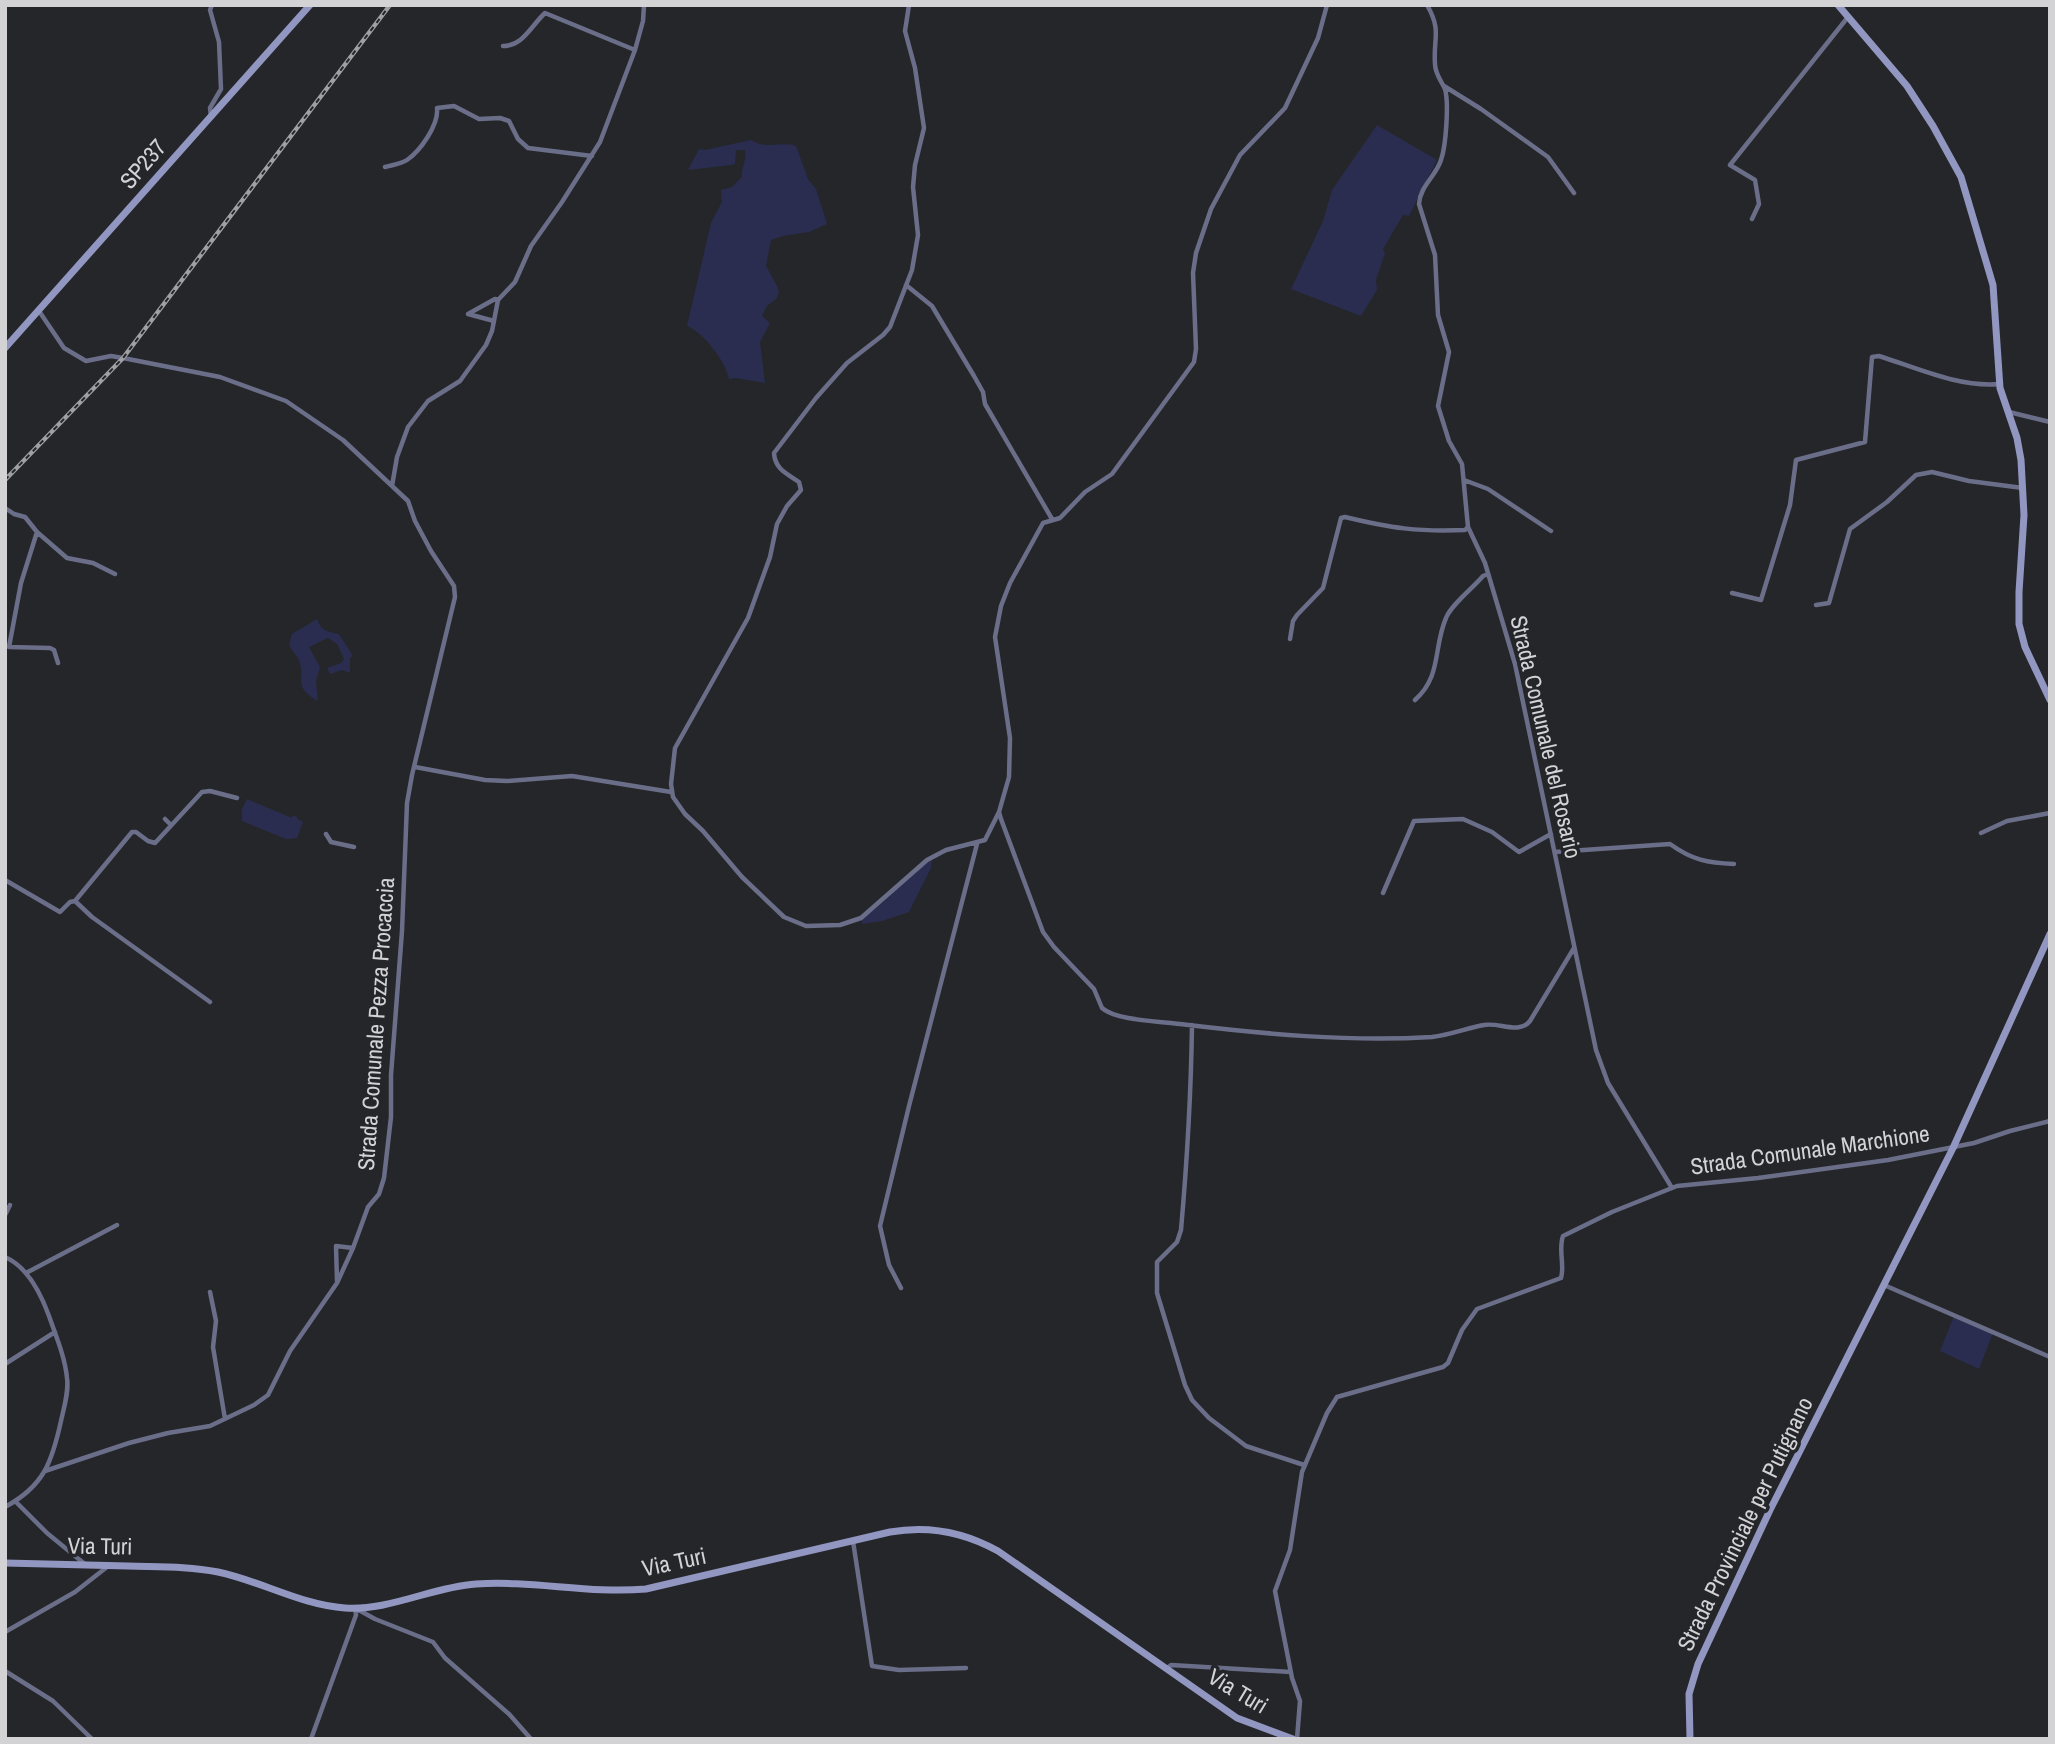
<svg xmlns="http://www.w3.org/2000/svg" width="2055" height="1744" font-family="'Archivo Narrow',sans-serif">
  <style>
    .green { fill: #2a2d4f }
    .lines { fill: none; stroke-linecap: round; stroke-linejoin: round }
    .street { stroke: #6b6e88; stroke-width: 4.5 }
    .secondary { stroke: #9297c1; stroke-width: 7 }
    .rail-casing { stroke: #9fa0a3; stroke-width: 4.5 }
    .rail { stroke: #25262a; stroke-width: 2; stroke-dasharray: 5; stroke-linecap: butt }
    .labels { text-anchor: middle; stroke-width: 7; stroke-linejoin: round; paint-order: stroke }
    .street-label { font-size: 23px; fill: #d3d3d6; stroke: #25262a }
  </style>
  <rect width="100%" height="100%" fill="#25262a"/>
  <!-- green -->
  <path class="green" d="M1377 125 1437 160 1409 216 1403 215 1383 249 1385 253 1376 280 1377 290 1361 316 1291 289 1323 221 1332 190Z
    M751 140C766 150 781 141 796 146L808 179 816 189 827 224 809 232 783 236 771 240 766 266 777 286 779 293 776 299 767 306 762 316 770 323 760 342 765 383 736 378 729 379C726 362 704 333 687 326L711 223 722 202 721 190 732 187 742 177C741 167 747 161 745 150H736L735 164 731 165 688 170 699 149 705 150Z
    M317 619C321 631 328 632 339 634L353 656 350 658V673L342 670 330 674 327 668 341 663 344 659 337 644 328 638 309 647 320 667 316 681 318 701C292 686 306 681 299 660 296 654 291 650 289 644L292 634Z
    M247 799 292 818 293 815 297 817V819L303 822 297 838 286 839 242 821V809Z
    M932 859 931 868 909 912 882 921 862 924V918C888 903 905 875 932 859Z
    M1954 1316 1993 1333 1979 1369 1940 1351Z"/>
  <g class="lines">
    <!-- street -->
    <path class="street" d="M909 5 905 31 915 68 924 128 915 165 913 187 918 235 912 270 890 327 883 335 847 363 816 398 774 453C775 469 786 473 799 482L801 490 787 506 777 524 770 557 748 618 675 748 671 784 673 797 685 814 703 831 742 877 784 917 806 926 840 925 861 918 927 860 946 850 985 840 999 812
      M1327 5 1318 38 1285 108 1240 155 1211 209 1196 253 1193 273 1196 349 1194 362 1112 474 1085 492 1060 518 1043 523 1010 583 1001 606 995 637 1010 738 1009 777 999 812 1001 819 1043 932 1054 947 1094 989 1102 1008C1117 1021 1159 1021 1180 1024 1263 1034 1348 1042 1432 1037 1450 1035 1467 1028 1484 1025 1499 1022 1519 1035 1530 1021L1574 948
      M1427 5C1442 31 1433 38 1435 64 1435 74 1441 80 1445 89 1449 103 1446 146 1441 160 1436 176 1420 186 1419 204L1435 255 1438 315 1449 352 1438 406 1449 441 1462 464 1468 527 1485 563 1515 664 1596 1050 1608 1083 1672 1188
      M503 46C523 46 531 26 545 13L635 50
      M1444 86 1481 109 1548 157 1574 193
      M211 117 210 108 221 89 219 42 210 10 212 5
      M385 167C392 165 401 164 407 160 420 151 439 125 437 108L454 106 479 119 500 118 509 121 518 139 528 148 592 156
      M1752 219 1759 204 1755 180 1730 165 1848 17
      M906 285 932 306 974 376 983 392 985 404 1052 519
      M39 311 64 348 86 361 111 356 123 358 220 377 286 401 343 440 408 501 415 521 431 551 454 586 455 597 412 775 407 803 402 931 391 1075V1117L384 1178 379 1194 368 1207 353 1248 337 1283 290 1351 268 1395 254 1405 210 1426 168 1433 129 1443 45 1471
      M494 321 468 314 495 299 498 300 515 282 531 246 562 202 600 142 635 50 643 21 644 5
      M2009 412 2050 422
      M1464 480 1488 489 1551 531
      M392 486 397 457 408 427 428 401 460 381 486 345 492 331 498 300
      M5 508 14 514 25 517 37 532 67 558 93 563 115 574
      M37 532 21 583 9 647 50 648 54 650 58 663
      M1732 593 1761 600 1790 505 1796 460 1865 442 1872 357 1879 356C1917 368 1960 388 2000 384
      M1816 605 1829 603 1850 529 1887 502 1916 475 1932 472 1969 481 2023 488
      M1290 639 1293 621 1297 615 1323 588 1341 518 1345 517C1391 528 1417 532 1465 530L1468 527
      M1415 700C1442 676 1433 648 1446 618 1451 605 1473 588 1483 576L1488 574
      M415 767 485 780 507 781 572 776 671 792
      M165 819 171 825
      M1981 833 2007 821 2050 813
      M326 834 331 842 354 847
      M1555 852 1670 844C1692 860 1708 863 1734 864
      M5 880 60 912 70 902 75 901 132 832H136L148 841 155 843 202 792 210 791 237 798
      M1383 893 1414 821 1463 819 1492 832 1519 852 1551 834
      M75 901 92 917 210 1002
      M1192 1025C1191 1094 1187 1162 1181 1230L1177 1242 1157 1262V1293L1185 1385 1192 1400 1209 1418 1246 1446 1304 1465
      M5 1215 10 1205
      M5 1257C28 1267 41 1294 49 1316 56 1336 65 1357 67 1378 69 1392 64 1407 61 1421 52 1462 44 1486 5 1507
      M26 1273 117 1225
      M337 1281 336 1246 353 1248
      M1884 1285 2050 1357
      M901 1288 889 1265 880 1226 909 1106 977 844
      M210 1292 216 1321 213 1347 225 1419
      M5 1364 55 1332
      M15 1501 47 1533 86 1565
      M853 1541 872 1666 899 1670 966 1668
      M5 1632 75 1592 107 1567
      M1167 1668 1171 1665 1291 1672
      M5 1671 53 1701 92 1739
      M311 1739 356 1615 355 1608 375 1619 433 1642 445 1658 509 1714 531 1739
      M1297 1739 1300 1701 1292 1678 1275 1591 1290 1550 1302 1472 1327 1413 1337 1397 1443 1367 1448 1363 1462 1330 1477 1309 1561 1278C1565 1265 1558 1250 1563 1236L1612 1212 1677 1186 1758 1178 1888 1160 1974 1143 2010 1131 2050 1121"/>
    <!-- secondary -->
    <path class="secondary" d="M1838 5 1907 86 1933 126 1961 177 1993 285 2000 388 2017 438 2021 460 2024 515 2019 592V624L2025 647 2050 700
      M5 348 310 5
      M5 1563C46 1564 87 1565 128 1566 158 1567 188 1566 218 1572 261 1581 301 1605 345 1608 389 1611 432 1587 476 1584 532 1580 589 1594 646 1589L890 1532C929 1525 964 1532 998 1551L1237 1718 1293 1739
      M1690 1739 1689 1694 1698 1664 1770 1510 1953 1148 2050 934"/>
    <defs>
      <path id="rail" d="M5 480 123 358 390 5"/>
    </defs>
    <!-- rail casing -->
    <use href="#rail" class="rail-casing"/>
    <!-- rail -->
    <use href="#rail" class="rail"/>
  </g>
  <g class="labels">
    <!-- street labels -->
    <g class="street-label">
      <text transform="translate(143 164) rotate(-49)" y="8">SP237</text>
      <text transform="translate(1546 737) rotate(77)" y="8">Strada Comunale del Rosario</text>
      <text transform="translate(376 1024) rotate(-86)" y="8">Strada Comunale Pezza Procaccia</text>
      <text transform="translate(1810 1150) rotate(-8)" y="8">Strada Comunale Marchione</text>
      <text transform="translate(1745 1524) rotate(-64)" y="8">Strada Provinciale per Putignano</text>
      <text transform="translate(100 1546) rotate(1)" y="8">Via Turi</text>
      <text transform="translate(674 1562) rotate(-12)" y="8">Via Turi</text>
      <text transform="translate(1238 1691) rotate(31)" y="8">Via Turi</text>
    </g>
  </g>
  <!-- border -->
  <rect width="2055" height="1744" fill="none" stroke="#d3d3d6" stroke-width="14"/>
</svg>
